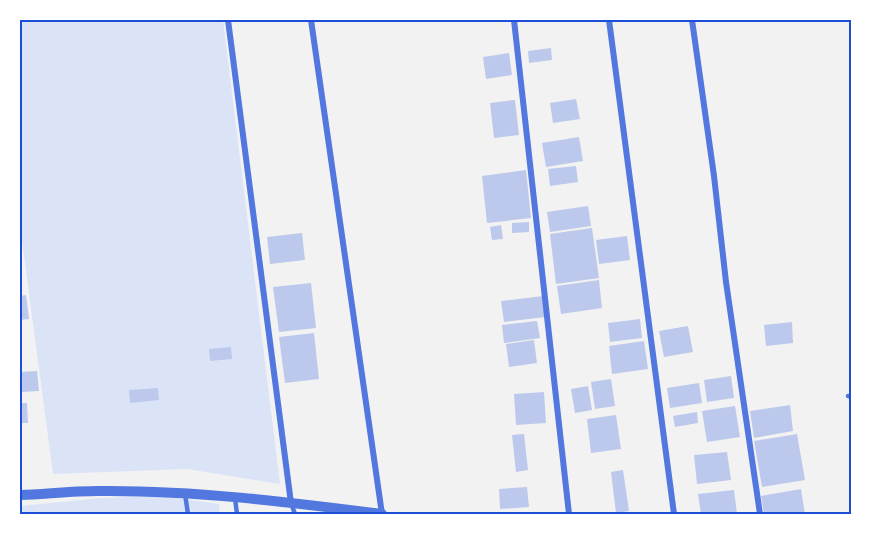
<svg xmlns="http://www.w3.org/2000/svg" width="871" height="534" font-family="'Fira Sans',sans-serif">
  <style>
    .green { fill: #dbe4f7 }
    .building { fill: #bdc9ec }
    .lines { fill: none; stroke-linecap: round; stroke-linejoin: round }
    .service { stroke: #5277de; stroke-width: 4.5 }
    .minor { stroke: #5277de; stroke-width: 6 }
    .tertiary { stroke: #5277de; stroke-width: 10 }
    .neatline { fill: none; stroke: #1d4ed8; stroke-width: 2 }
  </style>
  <rect width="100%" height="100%" fill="#f2f2f2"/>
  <!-- green -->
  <path class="green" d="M20 20H223L280 484 187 469 53 474 20 226Z
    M164 496 219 504 220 514H20V506L101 498Z"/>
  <!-- building -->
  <path class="building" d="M551 48 552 60 529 63 528 51Z
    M509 53 512 75 486 79 483 57Z
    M576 99 580 119 553 123 550 103Z
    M515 100 519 135 494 138 490 103Z
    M579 137 583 161 546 167 542 143Z
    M576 166 578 182 550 186 548 169Z
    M526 170 531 218 487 223 482 176Z
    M588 206 591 226 550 232 547 212Z
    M529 222V232L512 233V223Z
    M501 225 503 239 492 240 490 227Z
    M592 228 599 278 556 284 550 234Z
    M302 233 305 260 270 264 267 237Z
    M627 236 630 260 599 264 596 240Z
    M599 280 602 308 561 314 557 286Z
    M311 283 316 328 279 332 273 287Z
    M26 295 29 319 20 320V296Z
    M543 296 545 317 504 322 501 301Z
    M640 319 642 338 610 342 608 323Z
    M537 321 540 338 504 343 502 325Z
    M792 322 793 343 766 346 764 325Z
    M688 326 693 352 664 357 659 331Z
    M314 333 319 379 285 383 279 337Z
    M534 340 537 363 509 367 506 344Z
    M644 341 648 369 612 374 609 346Z
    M231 347 232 359 210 361 209 349Z
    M37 371 39 391 20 392V372Z
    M731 376 734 398 707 402 704 380Z
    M611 379 615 406 595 409 591 382Z
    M699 383 702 403 670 408 667 388Z
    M588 386 592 410 575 413 571 389Z
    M158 388 159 400 130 403 129 390Z
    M544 392 546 423 516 425 514 394Z
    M20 403H27L28 423H20Z
    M790 405 793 431 754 438 750 411Z
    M735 406 740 437 707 442 702 411Z
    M697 412 698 423 675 427 673 416Z
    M616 415 621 449 591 453 587 419Z
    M524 434 528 470 516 472 512 435Z
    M797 434 805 480 762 487 754 441Z
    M727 452 731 480 697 484 694 455Z
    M623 470 629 511 616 513 611 472Z
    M527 487 529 507 500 509 499 489Z
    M801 489 805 514H764L761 496Z
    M734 490 737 514H701L698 494Z"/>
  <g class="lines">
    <!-- service -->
    <path class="service" d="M848 396 852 397
      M185 494 188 514
      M235 498 237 514
      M291 503 295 514"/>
    <!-- minor -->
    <path class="minor" d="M228 20 291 503
      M311 20 382 514
      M514 20 569 514
      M609 20 674 514
      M692 20 714 176 726 282 760 514"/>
    <!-- tertiary -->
    <path class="tertiary" d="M20 495C46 494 72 491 98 491 192 490 289 502 382 514"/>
  </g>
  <!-- border -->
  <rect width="871" height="534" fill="none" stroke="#ffffff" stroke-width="42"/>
  <rect x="21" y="21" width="829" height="492" class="neatline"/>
</svg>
